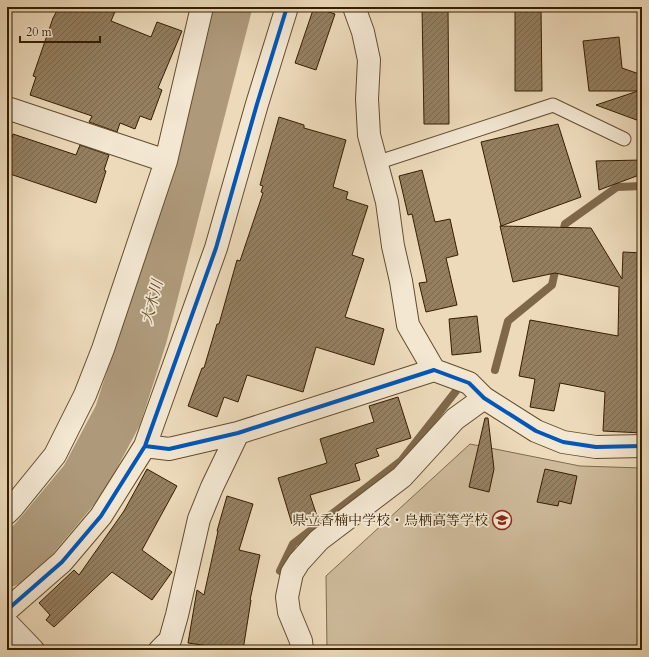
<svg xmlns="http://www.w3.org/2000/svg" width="649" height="657" font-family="Cardo,'Noto Serif JP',serif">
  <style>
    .pitch { fill: #cdba9a; stroke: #816c4d }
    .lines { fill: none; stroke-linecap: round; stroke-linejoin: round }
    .stream { stroke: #7e684a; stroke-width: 8 }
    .river { stroke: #ae9a7b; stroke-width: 48 }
    .building { fill: url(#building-hatch); stroke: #351e00 }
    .lane-casing { stroke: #634d2e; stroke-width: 15 }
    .street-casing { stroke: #634d2e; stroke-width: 24 }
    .lane { stroke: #f3e7d2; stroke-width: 13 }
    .street { stroke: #f3e7d2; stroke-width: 22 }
    .cycleway-casing { stroke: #f3e7d2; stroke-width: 6 }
    .cycleway { stroke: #0057b8; stroke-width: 4 }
    .labels { text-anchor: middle; stroke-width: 3.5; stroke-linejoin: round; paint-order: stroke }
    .poi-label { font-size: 14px; fill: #351e00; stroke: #f3e7d2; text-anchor: end }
    .water-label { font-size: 15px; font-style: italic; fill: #5f492b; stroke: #f3e7d2 }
  </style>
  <defs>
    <pattern id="building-hatch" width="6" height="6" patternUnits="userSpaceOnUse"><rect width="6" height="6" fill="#948061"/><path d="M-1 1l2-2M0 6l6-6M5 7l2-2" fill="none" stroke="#7a684e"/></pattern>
  </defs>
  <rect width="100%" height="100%" fill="#ecdaba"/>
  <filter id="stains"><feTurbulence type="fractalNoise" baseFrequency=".005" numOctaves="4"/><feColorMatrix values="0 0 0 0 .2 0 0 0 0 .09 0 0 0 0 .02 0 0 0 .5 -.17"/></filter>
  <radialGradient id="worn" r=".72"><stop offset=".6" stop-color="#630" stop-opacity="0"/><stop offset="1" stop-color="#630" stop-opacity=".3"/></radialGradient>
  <!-- pitch -->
  <path class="pitch" d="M470 444 580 466 642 468V650H327L326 576Z"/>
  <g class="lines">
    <!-- stream -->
    <path class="stream" d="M562 237 565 224 617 187 642 186
      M495 370 508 321 552 285 557 262
      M280 571 293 544 401 461 456 391"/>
    <!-- river -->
    <path class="river" d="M7 563 33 540 84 479 118 415 143 337 228 7"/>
  </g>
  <!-- building -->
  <path class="building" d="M59 7H117L111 21 151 37 157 22 182 31 158 88 162 90 151 120 140 116 135 129 120 123 117 132 89 122 92 116 30 95 36 77 33 76 53 18Z
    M314 7 335 14 316 70 295 63Z
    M422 7H448L449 124H424Z
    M515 7H541L542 91H515Z
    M619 37 622 68 642 75V122L596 105 638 91H589L583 41Z
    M279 117 304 125V128L346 140 333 187 348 192 346 199 368 206 352 255 364 259 345 317 384 329 374 365 316 347 303 392 247 375 238 402 224 397 217 417 188 406 202 368H204L217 324H219L237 260 240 261 263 193 261 192 263 186 260 185Z
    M558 124 581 197 501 226 481 142Z
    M13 134 76 155 80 145 109 155 104 170 106 171 96 203 7 173V154Z
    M642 160V174L599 190 596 161Z
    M422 170 435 222 450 219 458 255 446 258 457 305 426 312 419 283 427 282 412 214 408 215 399 176Z
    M500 226 591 228 622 279 623 252 642 253V433L603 431 605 392 560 383 554 411 530 407 535 379 519 376 530 320 618 336 619 287 555 273 513 282Z
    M477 316 481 352 452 355 449 319Z
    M398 397 411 438 376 449 379 456 355 464 360 480 310 495 317 516 292 524 278 478 327 463 320 439 374 422 369 406Z
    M485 418H488L494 469 489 492 469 487Z
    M147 469 177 486 142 550 172 572 152 600 112 572 54 627 46 620 50 615 39 603 74 570 79 575 124 511Z
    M545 469 577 476 571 504 559 501 558 506 537 502Z
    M227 496 253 504 239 550 260 555 250 600H251L243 650H215L216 647 188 643 197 590 204 595 218 531H217Z"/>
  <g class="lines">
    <defs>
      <path id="lane" d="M376 163 553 105 624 139"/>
      <path id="street" d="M354 7 363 32 369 60 367 99 369 135 387 202 393 246 401 281 408 325 434 370
        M7 109H10L166 161
        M145 446 169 449 238 433 434 370 469 383 484 398 536 431 563 442 596 447 642 446
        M7 513 12 508 55 455 85 395 103 349 166 161 202 7
        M7 610 62 562 101 516 145 446 216 248 257 104 287 7
        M7 623 33 650
        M160 650 170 640 177 615 199 519 212 487 238 433
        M302 650 301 641 289 612 287 597 292 573 299 562 319 540 402 477 455 419 484 398"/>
    </defs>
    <!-- lane casing -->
    <use href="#lane" class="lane-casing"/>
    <!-- street casing -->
    <use href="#street" class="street-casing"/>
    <!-- lane -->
    <use href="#lane" class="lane"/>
    <!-- street -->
    <use href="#street" class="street"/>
    <defs>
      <path id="cycleway" d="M145 446 169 449 238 433 434 370 469 383 484 398 536 431 563 442 596 447 642 446
        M7 610 62 562 101 516 145 446 216 248 257 104 287 7"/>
    </defs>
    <!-- cycleway casing -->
    <use href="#cycleway" class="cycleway-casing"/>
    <!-- cycleway -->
    <use href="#cycleway" class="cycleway"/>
  </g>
  <!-- icons -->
  <defs>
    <symbol id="school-ring" viewBox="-11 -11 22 22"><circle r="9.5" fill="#f3e7d2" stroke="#8f2418" stroke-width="1.5"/><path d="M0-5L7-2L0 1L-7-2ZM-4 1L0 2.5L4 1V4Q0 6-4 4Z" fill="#8f2418"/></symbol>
  </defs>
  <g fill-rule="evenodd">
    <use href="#school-ring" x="491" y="509" width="22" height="22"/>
  </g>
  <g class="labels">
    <!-- poi labels -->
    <g class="poi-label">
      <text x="488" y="525">県立香楠中学校・鳥栖高等学校</text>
    </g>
    <!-- water labels -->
    <g class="water-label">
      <text transform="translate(152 302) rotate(-75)" y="5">大木川</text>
    </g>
  </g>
  <!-- margin -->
  <rect width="649" height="657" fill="none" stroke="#ecdaba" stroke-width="24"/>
  <rect x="8" y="8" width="633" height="641" fill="none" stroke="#351e00" stroke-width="2"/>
  <rect x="12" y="12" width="625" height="633" fill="none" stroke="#351e00"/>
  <!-- scale -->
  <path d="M20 36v6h80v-6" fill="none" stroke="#351e00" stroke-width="2"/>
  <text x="26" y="36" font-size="12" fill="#351e00" stroke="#f3e7d2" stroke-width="3" paint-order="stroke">20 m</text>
  <rect width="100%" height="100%" filter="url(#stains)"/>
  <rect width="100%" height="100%" fill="url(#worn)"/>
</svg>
